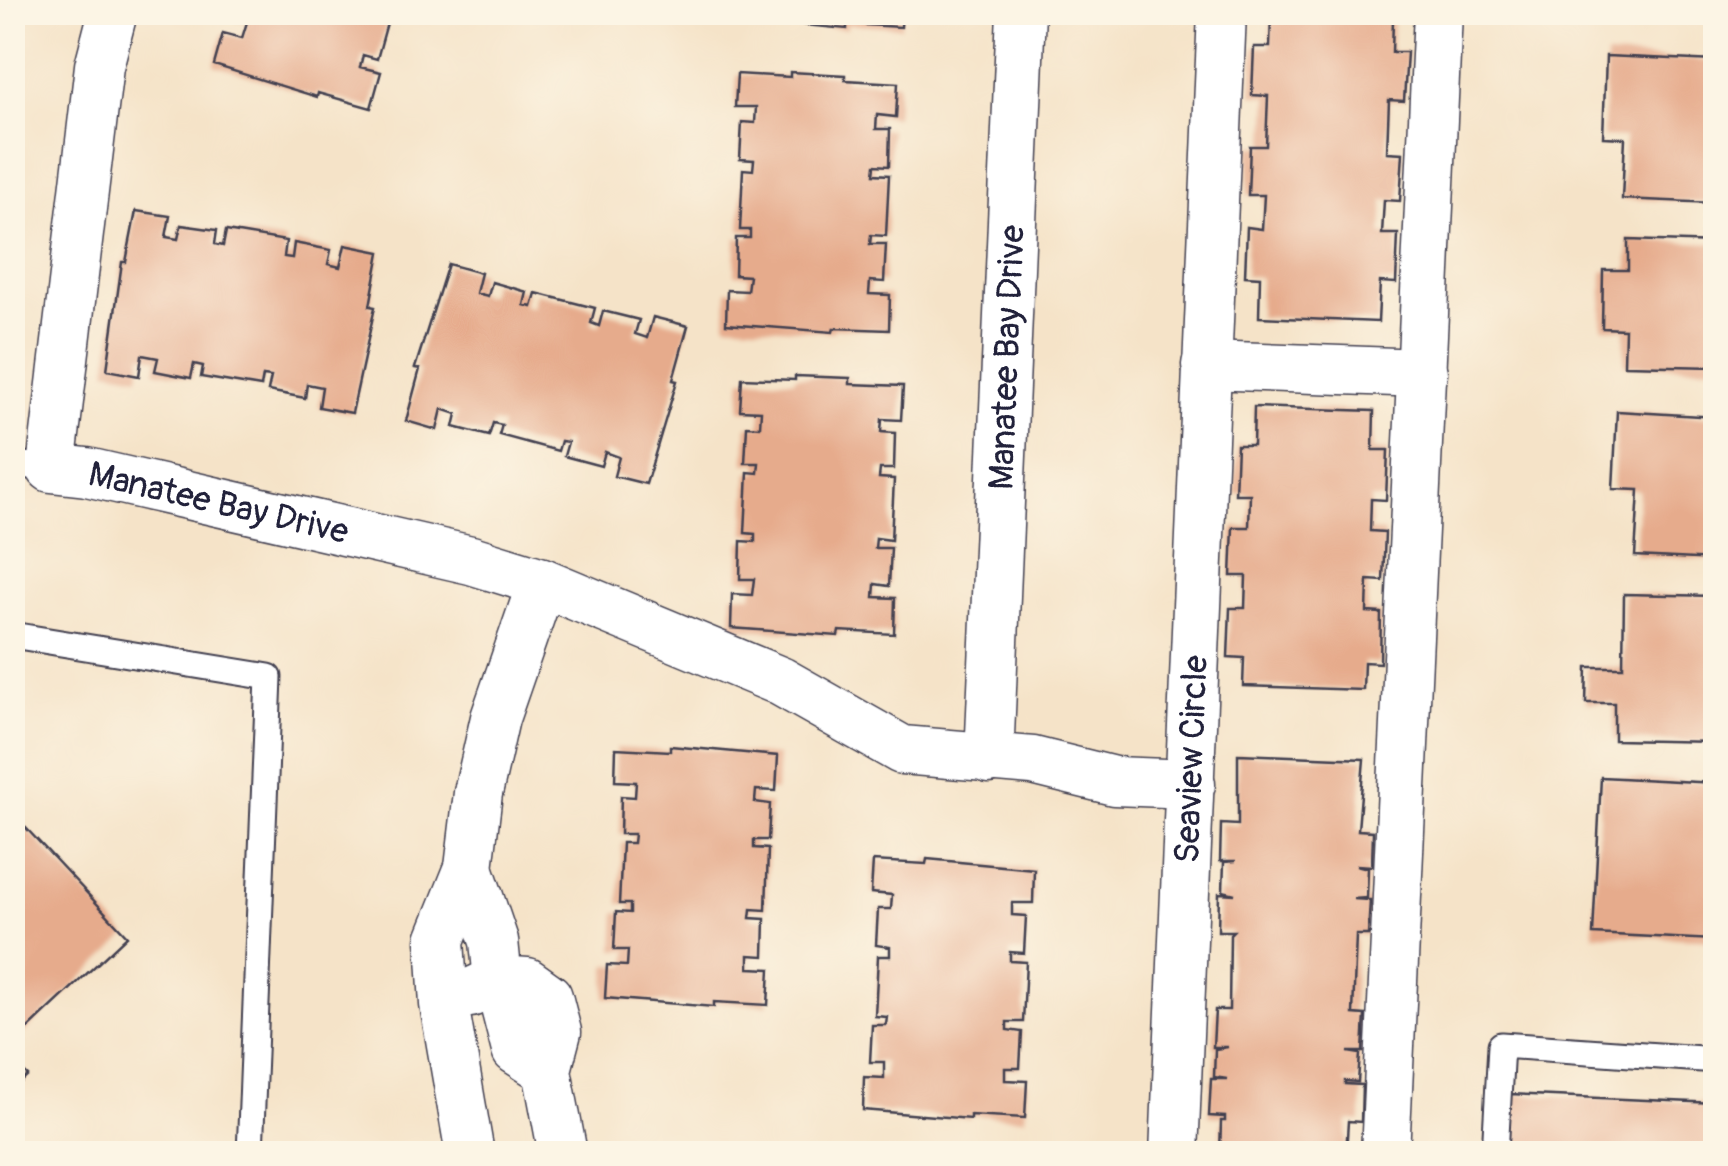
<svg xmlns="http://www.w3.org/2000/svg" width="1728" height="1166" font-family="Pangolin,sans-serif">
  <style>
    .building { fill: #e6ab8c }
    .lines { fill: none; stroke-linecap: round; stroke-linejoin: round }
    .service-casing { stroke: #423f50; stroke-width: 29 }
    .minor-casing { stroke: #423f50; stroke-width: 51 }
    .service { stroke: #fff; stroke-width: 25 }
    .minor { stroke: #fff; stroke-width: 48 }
    .labels { text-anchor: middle; stroke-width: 9; stroke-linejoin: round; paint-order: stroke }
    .street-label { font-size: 35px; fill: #22223b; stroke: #fcf5e5 }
  </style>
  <rect width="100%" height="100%" fill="#fcf5e5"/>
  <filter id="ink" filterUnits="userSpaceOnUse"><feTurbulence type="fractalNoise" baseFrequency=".01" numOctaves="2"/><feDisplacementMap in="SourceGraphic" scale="20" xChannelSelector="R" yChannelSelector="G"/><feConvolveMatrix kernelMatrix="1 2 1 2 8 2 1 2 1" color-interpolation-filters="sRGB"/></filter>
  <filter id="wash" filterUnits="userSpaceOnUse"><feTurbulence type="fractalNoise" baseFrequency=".0048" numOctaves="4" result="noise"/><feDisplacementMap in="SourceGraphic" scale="40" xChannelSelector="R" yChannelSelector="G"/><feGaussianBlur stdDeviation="2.25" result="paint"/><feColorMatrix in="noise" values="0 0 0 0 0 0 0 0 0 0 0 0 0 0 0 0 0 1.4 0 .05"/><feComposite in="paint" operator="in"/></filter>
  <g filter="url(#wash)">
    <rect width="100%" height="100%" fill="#f5e3c8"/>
    <g id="blocks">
      <!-- building -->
      <path class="building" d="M235 12H374L372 19 387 23 377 59 363 55 360 67 381 72 371 108 318 93 317 97 214 65 223 33 242 38 247 22 233 19Z
        M739 12H902L901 27 847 24V29L738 19Z
        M1271 12H1408V19H1393L1392 52H1407L1404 101 1389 100 1387 152 1403 153 1400 201 1384 200 1382 234H1398L1396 283 1380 282 1378 322 1259 317 1260 277 1245 276 1247 227 1262 229 1264 195H1248L1250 146H1266L1268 96 1252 95 1254 47H1270Z
        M1606 56 1716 61 1714 203 1622 199 1625 138 1603 137Z
        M790 72 845 75V80L898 83 896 117 877 115 876 129H890L889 166 875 165 874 174 889 175 886 236 871 235 870 244H886L884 282 870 281 869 294 890 295 889 330 834 328 833 332 726 324 727 290 747 291 749 276 735 275 736 238H750V230H740L743 169 753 170 754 160 740 159 742 122 755 123 756 107H735L737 74 790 77Z
        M136 211 170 216 166 237 178 239 181 225 217 230 215 244 223 246 226 231 286 241 284 257 292 258 294 243 331 250 328 264 340 267 345 245 380 252 370 306 375 307 352 413 319 407 322 387 307 384 305 398 268 391 271 377 263 376 261 387 201 377 203 366 194 364 191 378 155 371 158 358 142 355 139 376 107 370 122 262H126Z
        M1628 240 1716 243V367L1624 365 1625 329 1602 328 1603 270H1628Z
        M448 264 481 273 476 293 488 296 492 282 527 292 524 305 532 307 536 293 595 308 591 323 599 326 603 311 639 320 635 334 647 338 653 317 688 326 673 380 677 381 646 484 614 476 619 457 605 452 601 466 564 456 568 442 561 441 558 451 499 435 502 425 493 423 489 436 454 427 457 414 442 409 437 430 406 421 420 369 415 368Z
        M795 376 850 378V384L903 386 901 420 882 419 881 432 895 433 894 469H880L879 478 894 479 891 540 876 538 875 548H891L889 586 875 584 874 597 895 598 894 634 839 631 838 636 731 628 732 594 752 595 754 579H740L741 541 755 542V534L745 533 748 472 758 473 759 463H745L747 426 760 427 761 411 740 410 742 378 795 380Z
        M1254 407 1374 411 1373 450H1388L1386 500 1371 499 1370 531 1385 532 1383 581 1368 580 1367 612 1381 613 1380 663 1364 662 1363 690 1243 686 1244 658 1228 657 1230 608H1245L1246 576H1231L1233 527H1249L1250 494H1235L1237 445H1253Z
        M1617 411 1716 417V560L1635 556 1639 490 1613 489Z
        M1624 594 1716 596V742L1614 740V703H1586L1587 667H1623Z
        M670 746 778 756 776 791 756 790 755 802 770 804 768 840H754V848L768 849 766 910 751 909 750 918 765 919 764 956 749 955V968L770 969 768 1005 714 1002V1007L605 998 607 965 627 966 628 950H614L616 912 630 913V904H619L622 843H633L634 834H620L621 796 635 797 636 782 615 781 616 748 670 751Z
        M1238 754 1364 759 1358 830 1373 831 1372 866 1356 865 1368 868 1367 898 1353 899 1370 900 1368 935H1356L1353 1014 1365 1015 1363 1052H1348L1360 1054 1358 1082 1345 1081V1084L1362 1085 1361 1122 1348 1121 1346 1154H1220L1221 1121H1225V1117L1209 1116 1211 1079H1227L1214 1077 1215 1049 1228 1047H1213L1215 1010H1229L1230 934 1233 931H1218L1219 893 1235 894 1223 891 1224 862 1236 861H1220L1221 824 1238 825Z
        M1601 777 1716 783 1715 940 1593 934Z
        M12 813 127 936 12 1044Z
        M927 859 1034 869 1033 903H1012V915L1026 916 1024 953 1010 952V961L1026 962 1023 1022H1007V1030L1022 1032 1020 1068H1005V1080L1027 1081 1025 1118 970 1115V1119L863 1110 864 1077 884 1078V1062H870L872 1025H886L887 1017 875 1016 878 956H890V947L876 945 878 909H891L892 895 871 893 873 861 926 864Z
        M12 1061 28 1076 12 1090Z
        M1510 1094 1716 1103V1154H1507Z"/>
    </g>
  </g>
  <g filter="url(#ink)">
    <use href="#blocks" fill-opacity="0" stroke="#423f50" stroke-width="2.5"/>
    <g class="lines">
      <defs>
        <path id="service" d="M12 464 51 468
          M12 635 269 677 250 1154
          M1495 1154 1501 1045 1716 1060"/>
        <g id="minor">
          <path id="s1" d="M113 12 99 66 51 468 87 472 471 560 542 582 780 681 902 750 1033 761 1114 781 1191 784"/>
          <path d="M1206 365 1423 373"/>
          <path id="s2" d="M989 759 1021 12"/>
          <path d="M469 868 494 941 498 980 527 982 548 997 557 1032 547 1070 563 1154"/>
          <path d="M470 993 498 980 516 1050 547 1070"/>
          <path d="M470 1154 444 1004 440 940 469 868 478 793 495 718 542 582"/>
          <path id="s3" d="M1174 1154 1222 12"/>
          <path d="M1385 1154 1438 12"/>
        </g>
      </defs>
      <!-- service casing -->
      <use href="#service" class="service-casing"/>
      <!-- minor casing -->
      <use href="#minor" class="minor-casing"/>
      <!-- service -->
      <use href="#service" class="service"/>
      <!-- minor -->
      <use href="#minor" class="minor"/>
    </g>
  </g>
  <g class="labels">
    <!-- street labels -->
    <g class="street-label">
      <text dy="12" stroke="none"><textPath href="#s2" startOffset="402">Manatee Bay Drive</textPath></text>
      <text dy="12" stroke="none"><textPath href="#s1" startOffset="632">Manatee Bay Drive</textPath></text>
      <text dy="12" stroke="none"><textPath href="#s3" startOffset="395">Seaview Circle</textPath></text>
    </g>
  </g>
  <!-- margin -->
  <rect width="1728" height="1166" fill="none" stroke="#fcf5e5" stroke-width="50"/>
</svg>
